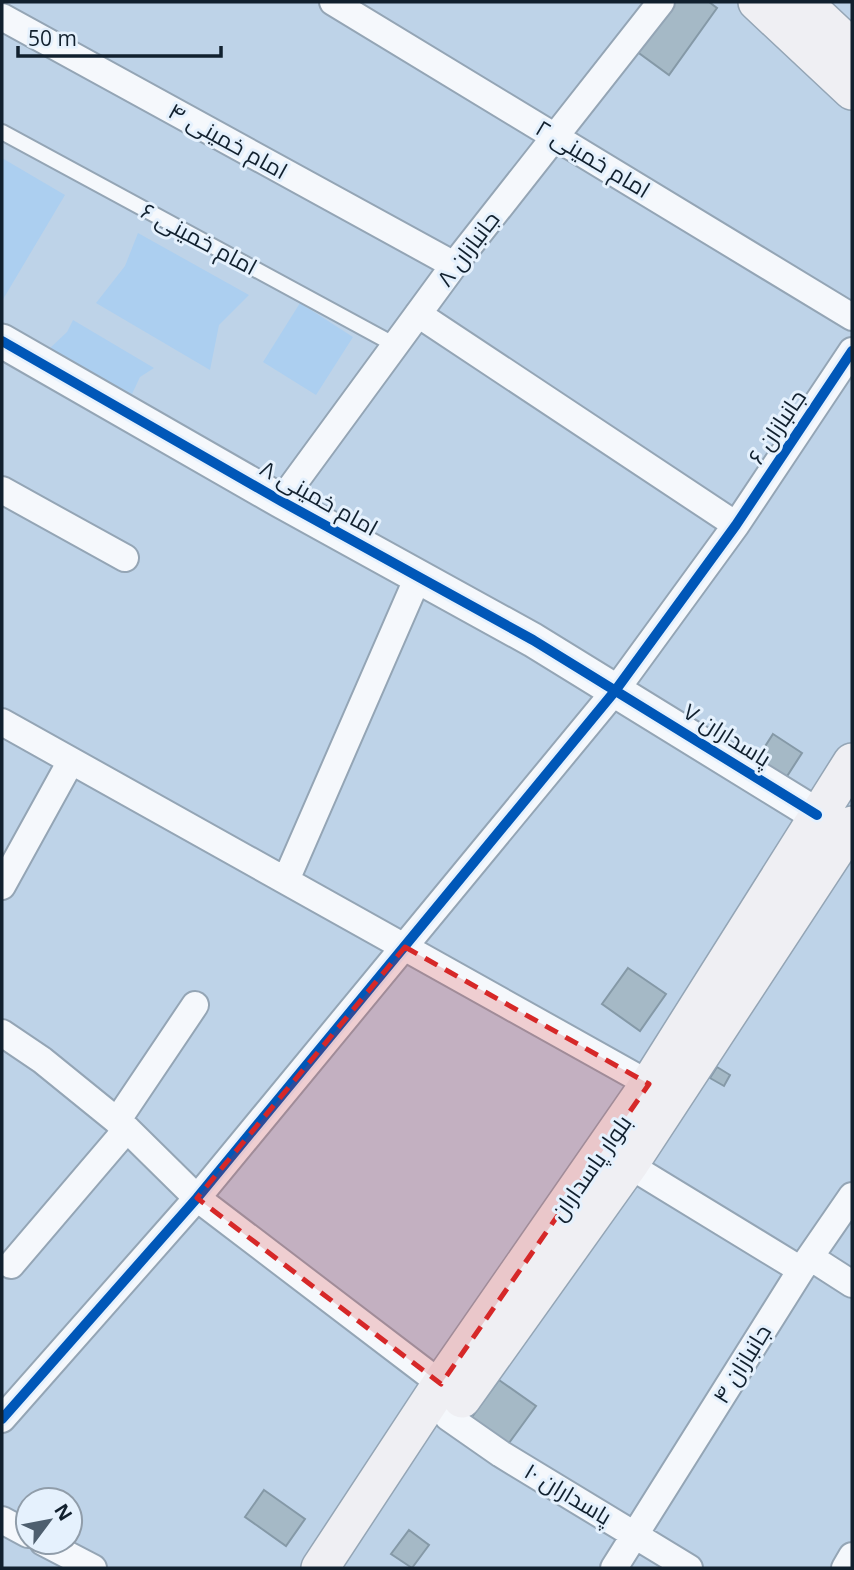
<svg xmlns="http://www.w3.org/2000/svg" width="854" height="1570" font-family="'Open Sans',Cairo,sans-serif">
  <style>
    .built { fill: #accff0 }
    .building { fill: #a5b9c6; stroke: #8599a7; stroke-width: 2 }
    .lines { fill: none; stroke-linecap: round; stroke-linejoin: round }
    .service-casing { stroke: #94a5b5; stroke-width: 18 }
    .minor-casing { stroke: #94a5b5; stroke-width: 30 }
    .tertiary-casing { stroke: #94a5b5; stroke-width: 37 }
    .secondary-casing { stroke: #94a5b5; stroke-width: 40 }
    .service { stroke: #f5f8fc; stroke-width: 14 }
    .minor { stroke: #f5f8fc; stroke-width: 26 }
    .tertiary { stroke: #f5f8fc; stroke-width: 33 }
    .secondary { stroke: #efeff3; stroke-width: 37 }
    .cycleway-casing { stroke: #e5f1fd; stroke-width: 15 }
    .cycleway { stroke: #0057b8; stroke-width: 10 }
    .marked { fill: #d62828; fill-opacity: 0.2; stroke: #d62828; stroke-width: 5; stroke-dasharray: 14 9; stroke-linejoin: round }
    .labels { text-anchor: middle; stroke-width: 6; stroke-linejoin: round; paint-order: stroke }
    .street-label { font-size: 23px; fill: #11202e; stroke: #e5f1fd }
  </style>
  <rect width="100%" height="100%" fill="#bed3e8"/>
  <!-- built -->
  <path class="built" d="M2 158 65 195 2 301Z
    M138 233 249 295 219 325 210 370 96 303 125 266Z
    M300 303 353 337 316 395 263 362Z
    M73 320 154 368 140 377 132 394 48 350 67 332Z"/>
  <!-- building -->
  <path class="building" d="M665 2H709L717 8 669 75 632 48Z
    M773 734 802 753 782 784 753 765Z
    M628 968 666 994 640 1031 602 1004Z
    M717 1067 730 1075 724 1086 710 1078Z
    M499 1380 536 1406 501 1454 464 1428Z
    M264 1490 305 1519 286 1546 245 1517Z
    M409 1530 429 1545 412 1568 391 1554Z"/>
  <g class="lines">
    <defs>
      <path id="service" d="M2 132 395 345"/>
      <path id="minor" d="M333 2 852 317
        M2 17 454 265
        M418 314 736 525
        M2 490 125 558
        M281 501 454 265 661 2
        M2 722 649 1084
        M286 880 418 577
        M2 886 71 761
        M2 1033 42 1060 127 1129 197 1198 441 1384
        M117 1121 195 1005
        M629 1165 801 1270
        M810 1257 852 1284
        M11 1265 127 1129
        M448 1417 501 1454 689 1568
        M2 1419 197 1198 615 691 736 525 852 351
        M2 1520 28 1534
        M43 1542 93 1568
        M614 1568 801 1270 852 1196
        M845 1568 852 1556"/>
      <path id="tertiary" d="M2 341 281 501 533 640 817 815"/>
      <path id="secondary" d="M757 2 852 91
        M803 2 852 48
        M462 1399 629 1165 852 825
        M320 1568 441 1384 649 1084 852 762"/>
    </defs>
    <!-- service casing -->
    <use href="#service" class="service-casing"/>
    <!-- minor casing -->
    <use href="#minor" class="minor-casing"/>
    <!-- tertiary casing -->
    <use href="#tertiary" class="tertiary-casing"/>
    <!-- secondary casing -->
    <use href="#secondary" class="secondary-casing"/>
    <!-- service -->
    <use href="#service" class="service"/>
    <!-- minor -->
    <use href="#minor" class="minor"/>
    <!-- tertiary -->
    <use href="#tertiary" class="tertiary"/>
    <!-- secondary -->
    <use href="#secondary" class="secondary"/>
    <defs>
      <path id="cycleway" d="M2 341 281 501 533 640 817 815
        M2 1419 197 1198 615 691 736 525 852 351"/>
    </defs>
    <!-- cycleway casing -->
    <use href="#cycleway" class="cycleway-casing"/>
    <!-- cycleway -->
    <use href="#cycleway" class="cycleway"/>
  </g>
  <!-- marked area -->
  <path class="marked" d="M405 947 649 1084 441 1384 197 1198Z"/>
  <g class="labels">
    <!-- street labels -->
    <g class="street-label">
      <text transform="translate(228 141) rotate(29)" y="8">امام خمینی ۴</text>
      <text transform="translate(593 159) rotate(31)" y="8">امام خمینی ۲</text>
      <text transform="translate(199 239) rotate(28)" y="8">امام خمینی ۶</text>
      <text transform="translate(468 249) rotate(-53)" y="8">جانبازان ۸</text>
      <text transform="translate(777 427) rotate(-56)" y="8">جانبازان ۶</text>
      <text transform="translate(319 498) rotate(29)" y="8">امام خمینی ۸</text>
      <text transform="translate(727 735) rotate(32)" y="8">پاسداران ۷</text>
      <text transform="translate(591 1168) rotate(-55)" y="8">بلوار پاسداران</text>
      <text transform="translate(742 1364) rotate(-58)" y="8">جانبازان ۴</text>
      <text transform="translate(568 1494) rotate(31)" y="8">پاسداران ۱۰</text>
    </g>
  </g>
  <!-- border -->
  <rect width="854" height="1570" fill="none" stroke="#11202e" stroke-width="7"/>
  <!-- north arrow -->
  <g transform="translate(49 1521) rotate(58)"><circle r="33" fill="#e5f1fd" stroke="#909daa" stroke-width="2"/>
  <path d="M0-5L12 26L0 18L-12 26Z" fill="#4e5f6f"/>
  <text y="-10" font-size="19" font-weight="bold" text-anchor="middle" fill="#11202e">N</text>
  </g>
  <!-- scale -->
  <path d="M18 46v10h203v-10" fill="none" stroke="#11202e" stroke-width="3.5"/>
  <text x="28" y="46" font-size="21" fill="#11202e" stroke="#e5f1fd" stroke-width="5" paint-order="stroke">50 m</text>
</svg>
